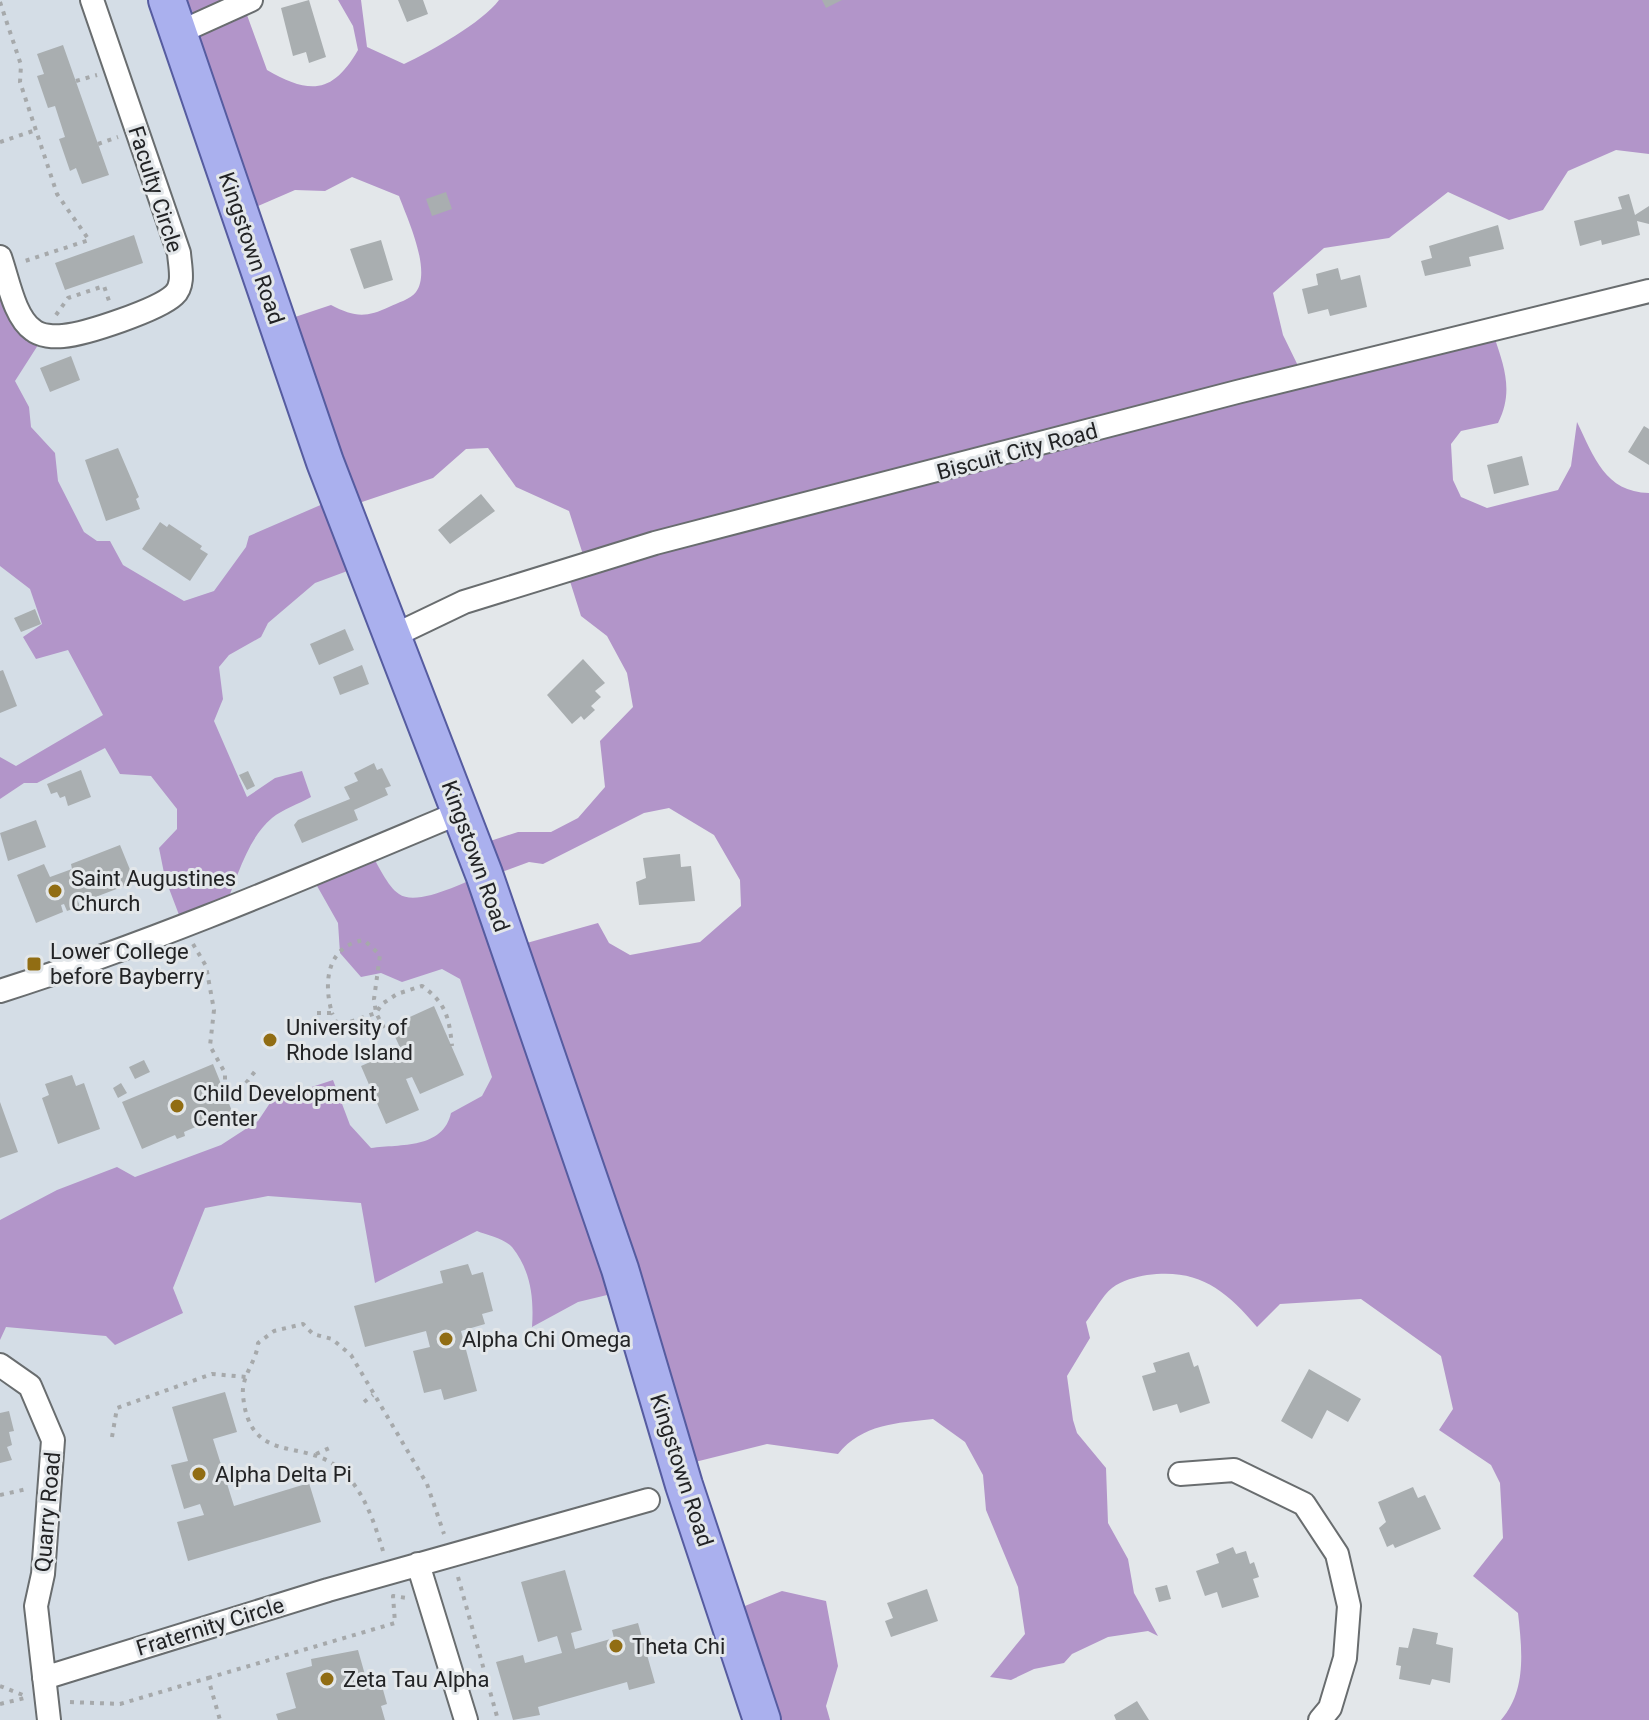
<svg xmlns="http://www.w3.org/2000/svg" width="1649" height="1720" font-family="Roboto,sans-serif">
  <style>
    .built { fill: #d4dde6 }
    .forest { fill: #b295c9; fill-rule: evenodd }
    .building { fill: #a9aeb0 }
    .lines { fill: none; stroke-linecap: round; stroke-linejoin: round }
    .minor-casing { stroke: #696d6f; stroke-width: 26 }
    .primary-casing { stroke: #565ca0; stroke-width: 40 }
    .path { stroke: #a6a9ab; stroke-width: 4; stroke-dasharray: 4 6; stroke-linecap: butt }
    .minor { stroke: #fff; stroke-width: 22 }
    .primary { stroke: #aab0ee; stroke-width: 36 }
    .poi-dot { fill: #916d13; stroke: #e3e7ea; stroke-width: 3 }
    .labels { text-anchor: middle; stroke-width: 6; stroke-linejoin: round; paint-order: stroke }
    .street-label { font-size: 22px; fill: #222325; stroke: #e3e7ea }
    .poi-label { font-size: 22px; fill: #222325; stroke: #e3e7ea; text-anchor: start }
  </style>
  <rect width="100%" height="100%" fill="#e3e7ea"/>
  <!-- built -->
  <path class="built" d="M0 0H167L762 1720H0Z"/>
  <!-- forest -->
  <path class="forest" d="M173 0H249L243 4 267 70C309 94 332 95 358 50L353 26 338 0H361L367 47 404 64C430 52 483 22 499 0H1649V154L1616 150 1568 171 1543 210 1509 220 1448 192 1389 238 1324 248 1273 293 1283 335 1303 376 1494 336C1504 366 1514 392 1498 423L1461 431 1451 444 1453 480 1461 497 1487 508 1558 490 1571 466 1577 422C1594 457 1605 492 1649 493V1720H1501C1527 1690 1522 1650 1518 1613L1473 1576 1503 1538 1500 1483 1491 1465 1439 1430 1453 1409 1441 1356 1361 1299 1280 1304 1257 1327C1225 1289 1198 1268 1147 1275 1136 1277 1122 1280 1112 1288 1102 1296 1094 1312 1086 1322L1090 1338 1067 1376 1073 1420 1077 1433 1106 1468 1108 1523 1128 1559 1134 1593 1158 1636 1148 1631 1108 1637 1072 1654 1064 1663 1034 1669 1011 1680 990 1677 1025 1634 1018 1587 986 1510 983 1475 965 1442 933 1419C897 1423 862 1424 838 1454L767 1444 687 1464 632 1289 578 1302 532 1327C534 1298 531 1271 512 1247 505 1239 487 1235 477 1231L375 1283 361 1203 268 1196 205 1208 173 1288 183 1313 115 1345 106 1336 6 1327 0 1340V1220L57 1190 117 1167 135 1177 221 1145 258 1121 272 1100 333 1080 350 1125 371 1148C401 1144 443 1149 451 1113L482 1096 492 1077 460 979 442 969 402 982 381 973 361 977 340 953 338 923 312 877 370 852C378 864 387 886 399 894 417 907 465 882 485 874L478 845 518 832H551L578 818 605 787 600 741 633 707 627 673 607 636 581 616 568 575 586 564 569 511 516 487 488 448 466 449 433 478 359 503 369 563 315 583 268 623 261 637 229 655 219 667 223 699 214 721 247 797 275 778 302 771 311 797C299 804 283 809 272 818 246 840 237 880 223 911L184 928 165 878 159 848 177 829V809L151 776 120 774 105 748 37 783H24L0 799V757L16 766 103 715 68 650 36 659 23 637 42 624 30 589 0 566V253L23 313 47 331 15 381 29 407 31 427 55 453 58 481 84 532 97 541H110L123 565 184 601 214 591 246 547 249 536 339 497 283 321 331 305C354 317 366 318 389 307 397 303 411 299 416 292 432 270 407 218 399 196L352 177 325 191 295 190 244 212ZM669 808 714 835 740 880 741 906 700 942 630 955 609 943 598 923 516 946 491 876 529 862 543 864 644 813Z
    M782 1591 826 1601 838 1666 826 1706 830 1720H766L735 1610Z"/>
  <!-- building -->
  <path class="building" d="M309 0 326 57 309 63 306 52 293 56 281 8Z
    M398 0H423L428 14 407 22Z
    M822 0H842L826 8Z
    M63 45 109 175 82 184 76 168 70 171 59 139 65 137 55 106 48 108 37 76 44 74 37 54Z
    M446 192 452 209 432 216 426 199Z
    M1629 194 1635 215 1649 206V224L1637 221 1640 235 1602 245 1601 240 1580 246 1574 221 1622 209 1618 197Z
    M1498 225 1504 249 1469 257 1471 266 1425 276 1421 261 1432 258 1429 246Z
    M134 235 143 263 65 290 55 263Z
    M381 240 393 280 364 289 350 249Z
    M1338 268 1341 280 1360 275 1367 307 1330 316 1328 309 1308 314 1302 289 1318 285 1316 274Z
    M71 356 80 380 50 392 40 368Z
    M1644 426 1649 429V465L1628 452Z
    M118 448 139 497 136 499 140 509 106 521 85 460Z
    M1522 456 1529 485 1494 494 1487 465Z
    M481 494 495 511 450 544 438 530Z
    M160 522 167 527 169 524 202 546 200 549 208 554 190 581 142 549Z
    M35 609 41 624 21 632 14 618Z
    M345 629 354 650 319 665 310 644Z
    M583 659 605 683 595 691 601 697 591 706 595 710 584 720 581 716 572 724 547 695Z
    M362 665 369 684 340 695 333 677Z
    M3 670 17 706 0 713V671Z
    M374 763 377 770 382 768 391 786 385 788 388 795 354 810 358 820 302 843 294 825 298 820 350 799 344 787 358 781 354 773Z
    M81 770 91 797 68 806 65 796 60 798 57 792 51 794 47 784Z
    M248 771 255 786 247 790 239 775Z
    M36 820 46 847 8 861 0 833Z
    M120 845 135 882 85 901 83 896 77 899 80 906 67 911 64 904 61 905 63 912 36 923 17 875 44 864 50 877 72 869 71 864Z
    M680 854 681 867 691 866 695 901 639 905 636 882 646 878 643 858Z
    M434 1006 464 1075 420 1094 412 1077 406 1079 419 1110 386 1124 361 1066 393 1052 397 1059 404 1056 390 1026Z
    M144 1060 150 1072 135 1079 129 1067Z
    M213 1064 232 1111 184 1132 185 1136 177 1139 175 1135 142 1149 122 1102Z
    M72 1075 76 1086 84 1083 100 1129 58 1144 42 1098 49 1095 45 1084Z
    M121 1083 127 1093 118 1098 113 1088Z
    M0 1102 18 1152 0 1158Z
    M468 1264 472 1275 483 1272 493 1311 482 1314 485 1324 461 1331 477 1391 444 1400 441 1389 424 1393 413 1351 430 1347 426 1331 365 1347 354 1306 443 1283 440 1271Z
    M1189 1352 1194 1367 1198 1365 1210 1403 1180 1413 1177 1404 1153 1411 1142 1376 1156 1372 1153 1363Z
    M1309 1369 1361 1399 1348 1422 1327 1410 1312 1439 1281 1421Z
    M225 1392 237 1432 213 1439 234 1506 309 1483 321 1522 188 1561 177 1522 204 1515 200 1504 184 1509 171 1465 188 1461 172 1407Z
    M9 1411 14 1431 9 1432 12 1445 7 1447 12 1460 0 1463V1413Z
    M1413 1487 1418 1498 1425 1495 1441 1529 1395 1548 1393 1544 1387 1547 1379 1528 1386 1522 1378 1502Z
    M1233 1547 1236 1554 1246 1551 1250 1564 1254 1562 1259 1577 1253 1579 1259 1597 1222 1608 1217 1592 1205 1596 1196 1571 1219 1563 1216 1554Z
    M565 1570 582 1630 571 1633 575 1649 614 1638 612 1630 638 1623 655 1683 629 1690 627 1682 538 1707 540 1715 513 1720 496 1662 523 1655 525 1663 562 1653 557 1636 538 1642 521 1582Z
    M1167 1585 1171 1599 1159 1602 1155 1588Z
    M927 1589 938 1621 891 1637 885 1621 893 1618 887 1603Z
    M1413 1628 1438 1633 1436 1644 1453 1648 1450 1683 1432 1679 1430 1685 1399 1679 1401 1666 1396 1665 1399 1647 1408 1648Z
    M358 1650 369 1689 382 1686 387 1704 381 1706 385 1720H278L276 1714 296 1708 286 1673 312 1666 311 1659Z
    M1137 1701 1149 1720H1116L1114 1715Z"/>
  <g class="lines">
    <defs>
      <path id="minor" d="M178 33 251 0
        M0 257C8 279 14 317 33 330 40 336 54 337 63 336 86 334 158 310 174 295 185 285 180 267 179 253L92 0
        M393 636 464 602 655 543 1237 392 1649 291
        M0 991C158 941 308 876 461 812
        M0 1365 30 1386 53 1440 43 1574 36 1606 49 1720
        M1180 1474 1234 1470 1304 1504 1337 1554 1349 1606 1345 1658 1330 1708 1320 1720
        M418 1564 466 1720
        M44 1678 328 1590 648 1500"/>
      <path id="primary" d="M167 0 325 462 484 874 620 1269 684 1485 762 1720"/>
    </defs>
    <!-- minor casing -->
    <use href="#minor" class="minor-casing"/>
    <!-- primary casing -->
    <use href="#primary" class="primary-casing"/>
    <!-- path -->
    <path class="path" d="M0 2 21 65 20 82 57 194 89 240 25 261
      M76 81 97 75
      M0 142 36 130
      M98 144 118 137
      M56 315 68 298 104 286 109 301
      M193 944 206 966 214 1010 210 1046 225 1073V1092L243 1087 256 1070
      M317 1013H332C323 982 327 946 364 940L380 955 374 999 376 1013 338 1026 332 1013
      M384 1028 376 1013 382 1004 397 994 422 986C446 1003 449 1017 452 1046
      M364 1402 373 1395
      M112 1437 117 1408 212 1374 246 1377
      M316 1454 334 1446
      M0 1495 27 1489
      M383 1551C374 1521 362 1485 336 1466 300 1439 249 1464 243 1395 241 1376 257 1361 258 1343L274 1331 303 1324 313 1334 332 1339 351 1355 427 1484 444 1534
      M458 1577 498 1720
      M208 1678 395 1623 393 1596 407 1598
      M0 1686 23 1695
      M70 1702 120 1704 208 1678 220 1720
      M0 1704 25 1698"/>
    <!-- minor -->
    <use href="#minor" class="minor"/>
    <!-- primary -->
    <use href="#primary" class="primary"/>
  </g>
  <!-- markers -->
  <g class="poi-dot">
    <circle cx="55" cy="891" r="8"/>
    <rect x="26" y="956" width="16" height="16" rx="4"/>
    <circle cx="270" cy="1040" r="8"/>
    <circle cx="177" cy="1106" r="8"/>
    <circle cx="446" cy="1339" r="8"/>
    <circle cx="199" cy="1474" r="8"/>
    <circle cx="616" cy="1646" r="8"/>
    <circle cx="327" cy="1679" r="8"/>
  </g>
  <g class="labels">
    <!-- street labels -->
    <g class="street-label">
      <text transform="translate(156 189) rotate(72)" y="8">Faculty Circle</text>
      <text transform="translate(252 248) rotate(71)" y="8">Kingstown Road</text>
      <text transform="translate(1017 451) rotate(-15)" y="8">Biscuit City Road</text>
      <text transform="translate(476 856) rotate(70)" y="8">Kingstown Road</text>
      <text transform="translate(682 1470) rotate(72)" y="8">Kingstown Road</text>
      <text transform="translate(47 1512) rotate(-85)" y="8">Quarry Road</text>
      <text transform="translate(210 1626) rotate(-17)" y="8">Fraternity Circle</text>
    </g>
    <!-- poi labels -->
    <g class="poi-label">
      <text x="71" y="886">Saint Augustines<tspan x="71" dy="25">Church</tspan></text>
      <text x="50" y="959">Lower College<tspan x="50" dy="25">before Bayberry</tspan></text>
      <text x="286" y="1035">University of<tspan x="286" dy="25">Rhode Island</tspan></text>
      <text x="193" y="1101">Child Development<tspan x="193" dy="25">Center</tspan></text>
      <text x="462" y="1347">Alpha Chi Omega</text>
      <text x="215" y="1482">Alpha Delta Pi</text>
      <text x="632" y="1654">Theta Chi</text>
      <text x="343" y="1687">Zeta Tau Alpha</text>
    </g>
  </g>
</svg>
